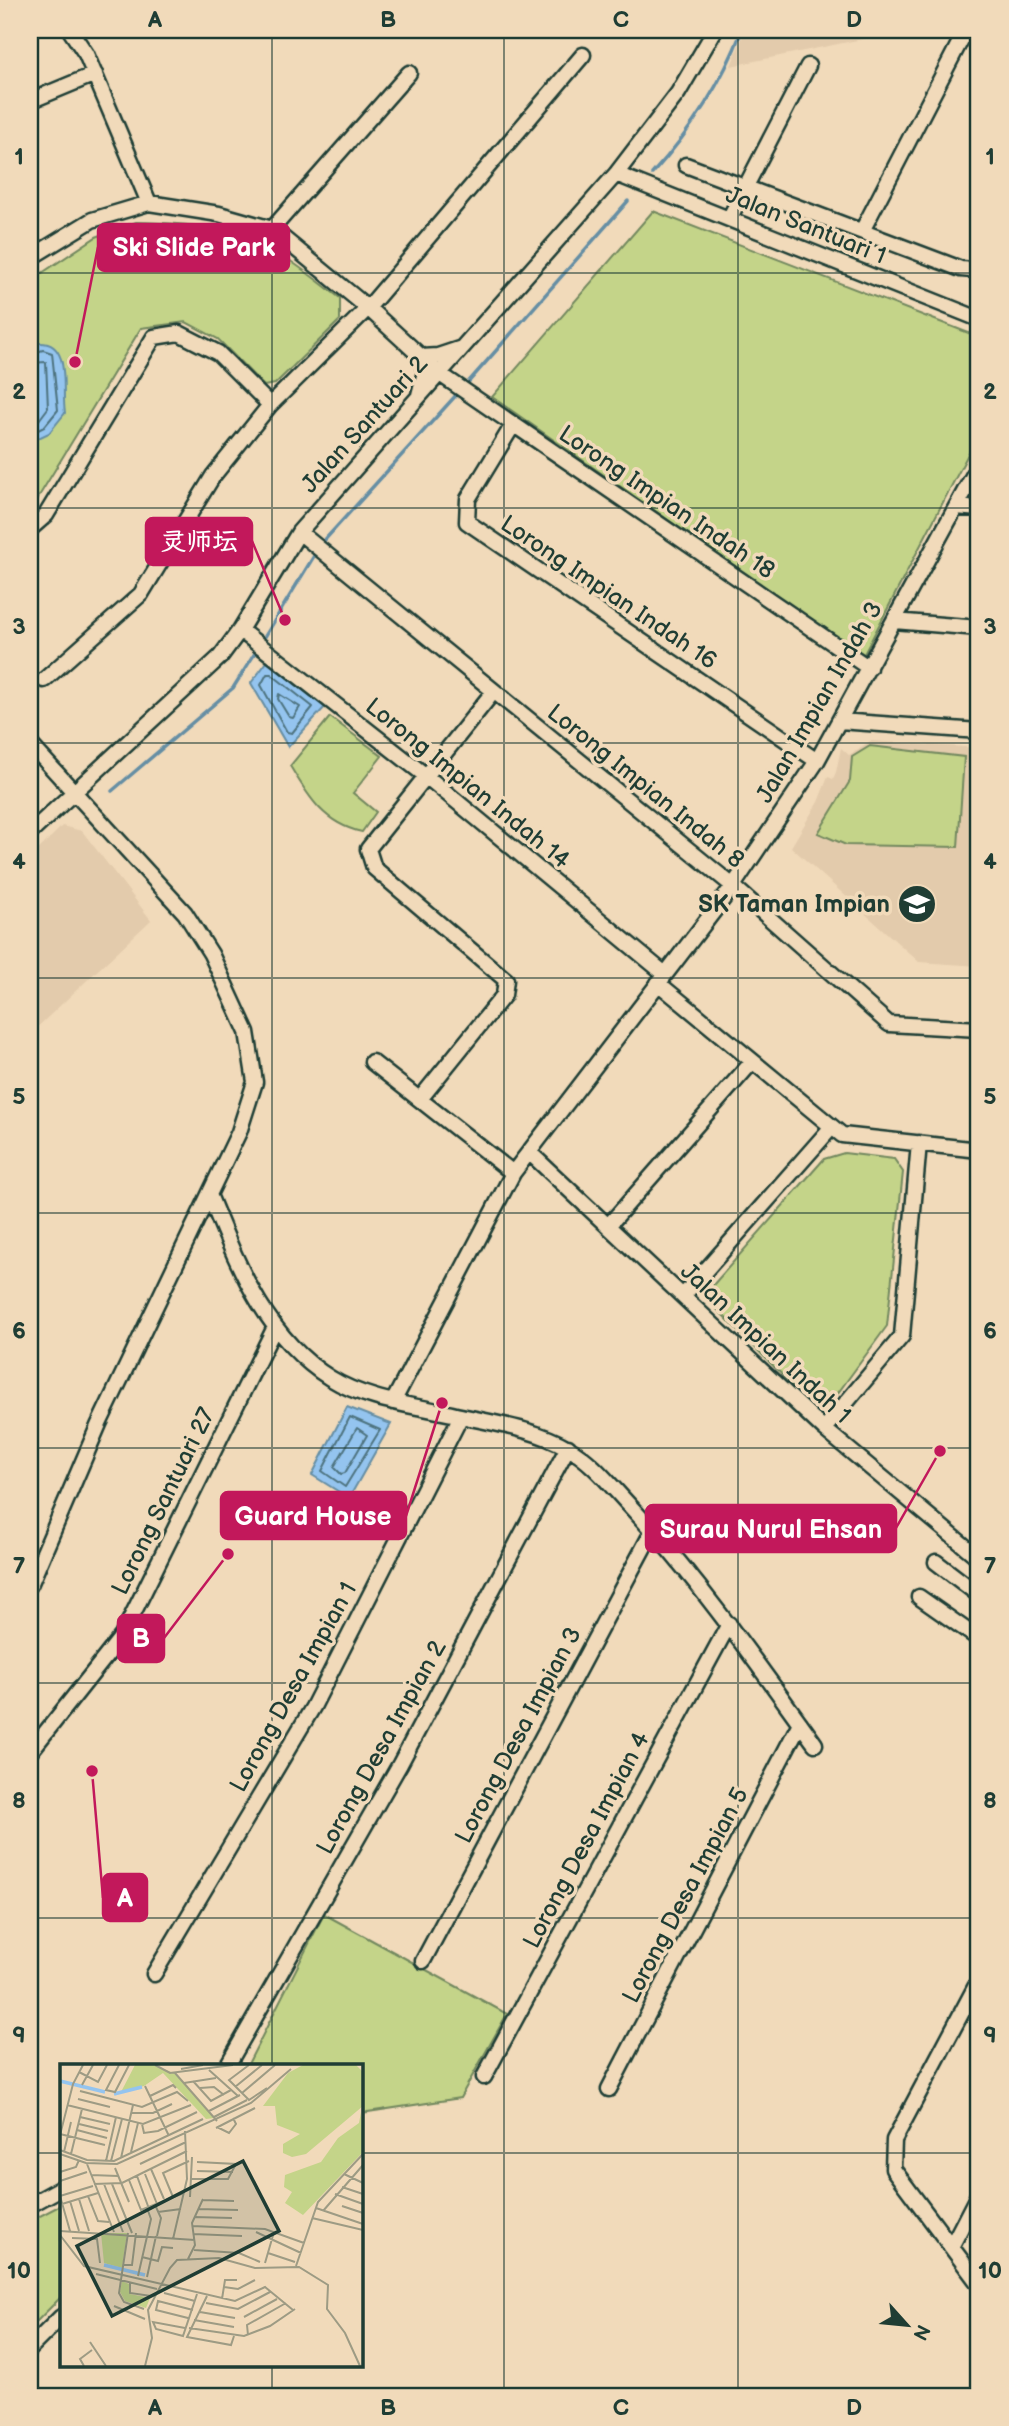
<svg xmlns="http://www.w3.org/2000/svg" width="1009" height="2426" font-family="'Balsamiq Sans','LXGW WenKai TC',sans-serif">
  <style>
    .built { fill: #e3cbac }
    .green { fill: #c4d489; stroke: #72885e; stroke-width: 2 }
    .water { fill: #94c4ef; stroke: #658ea4; stroke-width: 2 }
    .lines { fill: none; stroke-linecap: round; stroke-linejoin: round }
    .shore { stroke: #4e737f; stroke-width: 2 }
    .stream { stroke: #658ea4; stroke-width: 3.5 }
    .minor-casing { stroke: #1f3d34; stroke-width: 19 }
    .minor { stroke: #f1daba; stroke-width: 14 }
    .grid { fill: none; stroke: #1f3d34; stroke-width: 2; stroke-opacity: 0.55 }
    .labels { text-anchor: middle; stroke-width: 7; stroke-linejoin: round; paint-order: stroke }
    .street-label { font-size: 24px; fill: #1f3d34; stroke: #f1daba }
    .poi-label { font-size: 24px; font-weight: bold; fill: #1f3d34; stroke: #f1daba; text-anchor: end }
    .inset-river { fill: none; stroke: #94c4ef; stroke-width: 3.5 }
    .inset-road { fill: none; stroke: #9d9b84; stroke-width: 2 }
    .view { fill: #1f3d34; fill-opacity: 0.15; stroke: #1f3d34; stroke-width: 3.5 }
    .inset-edge { fill: none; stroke: #1f3d34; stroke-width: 3.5 }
    .leader { fill: none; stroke: #c2185b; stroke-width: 2.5 }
    .callout-dot { fill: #c2185b; stroke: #f1daba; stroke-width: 2.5 }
    .callout { fill: #c2185b; stroke: #c2185b; stroke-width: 2.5 }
    .callout-label { font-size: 26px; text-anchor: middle; font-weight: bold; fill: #fff }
    .neatline { fill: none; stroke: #1f3d34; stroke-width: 2.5 }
    .grid-label { font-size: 23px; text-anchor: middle; font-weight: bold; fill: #1f3d34 }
  </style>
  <rect width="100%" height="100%" fill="#f1daba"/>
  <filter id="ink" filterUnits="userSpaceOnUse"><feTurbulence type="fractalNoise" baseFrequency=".0143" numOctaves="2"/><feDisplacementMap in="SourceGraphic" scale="14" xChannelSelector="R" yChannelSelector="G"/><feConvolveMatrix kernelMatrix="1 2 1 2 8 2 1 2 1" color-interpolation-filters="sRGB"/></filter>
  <g filter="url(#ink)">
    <!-- built -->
    <path class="built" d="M745 30H906L731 66Z
      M870 741 979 748V966L919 962 791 847 818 802 828 777 833 779 836 772 841 748 849 755Z
      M62 826 82 831 151 920 30 1034V858Z"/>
    <!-- green -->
    <path class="green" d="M653 211 979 337V433L863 656 492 397Z
      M136 222C185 223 236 227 278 253 300 266 320 283 340 298V320L275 384 264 386 218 339 186 322 141 328 30 511V281L96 237Z
      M330 717 382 756 353 793 376 812 362 832C324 824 308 796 290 766Z
      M870 746 964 757 958 847 846 845 818 833 850 781 852 757Z
      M844 1153 894 1159 903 1172 887 1326 827 1408H815L712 1304 713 1285 824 1159Z
      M324 1914 507 2014 460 2098 361 2113 360 2066H247Z
      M61 2205V2297L30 2328V2221Z"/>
    <!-- water -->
    <path class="water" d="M40 343C72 342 61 391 65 413L49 433 30 442V349Z
      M267 662 325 707 288 747 251 683Z
      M347 1407 391 1424 349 1498 312 1475Z"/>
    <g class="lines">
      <!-- shore -->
      <path class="shore" d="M30 354 43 350 52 353 58 410 44 427 30 434
        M30 363 46 362 48 408 39 420 30 424
        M267 674H271L313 707 292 733 287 732 261 685Z
        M279 694 300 707 293 718 289 717 278 699Z
        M350 1417 380 1430 345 1487 322 1471Z
        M357 1428 367 1435 345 1473 341 1474 334 1467Z"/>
      <!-- stream -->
      <path class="stream" d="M652 174C690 132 722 83 742 30
        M464 387 628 201
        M321 544 459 392
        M261 643 317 551
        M112 791 233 688 257 650"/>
      <defs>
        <path id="minor" d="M70 30 86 54 149 203
          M30 101 95 74
          M686 165 961 269 973 270 979 265
          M616 174 979 319
          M729 219 808 66
          M272 229 409 73
          M862 231 966 30
          M30 258 92 220 149 203 219 214 272 229 368 308 440 374 869 668
          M419 395 425 372 421 357 438 356 462 348
          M513 425 468 499 467 522 817 761
          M956 507 979 509
          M30 529 46 515 154 337 179 333 218 353 270 405
          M299 532 733 886 889 1024 979 1029
          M894 621 979 628
          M240 630 426 776 665 974
          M44 680 141 594 213 476 270 405 368 308 583 55
          M839 721 979 731
          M30 744 185 913 211 954 247 1032 255 1082 239 1132 99 1424 30 1585
          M30 833 220 657 240 630 299 532 616 174 678 93 715 30
          M658 983 842 1135 979 1150
          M372 1062 513 1173
          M420 1099 504 995 506 980 374 868 368 849 494 691
          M529 1152 824 1429 979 1558
          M210 1197C238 1265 265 1337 330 1378 365 1400 412 1405 452 1414 490 1423 534 1428 568 1448 592 1461 611 1486 630 1506 698 1579 756 1662 815 1744
          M608 1226 752 1062
          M683 1296 831 1128
          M393 1402 513 1173 733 886 817 761 979 465
          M824 1429 902 1336 919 1143
          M936 1562 979 1595
          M919 1597 979 1639
          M30 1752 122 1636 274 1329
          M423 1961 653 1530
          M154 1974 313 1707 461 1416
          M979 1980 894 2140 893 2169 979 2284
          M227 2066 400 1764 568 1447
          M484 2077 729 1624
          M609 2089 800 1723
          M30 2205 61 2188
          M951 2247 979 2193
          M30 2348 61 2317"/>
      </defs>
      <!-- minor casing -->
      <use href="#minor" class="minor-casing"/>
      <!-- minor -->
      <use href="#minor" class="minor"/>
    </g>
  </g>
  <!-- grid -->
  <path class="grid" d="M272 30V2066M504 30V2396M738 30V2396M30 273H979M30 508H979M30 743H979M30 978H979M30 1213H979M30 1448H979M30 1683H979M30 1918H979M30 2153H61M360 2153H979M272 2365V2396"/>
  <!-- icons -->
  <defs>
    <symbol id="school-disc" viewBox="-11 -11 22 22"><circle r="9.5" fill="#1f3d34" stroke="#f1daba"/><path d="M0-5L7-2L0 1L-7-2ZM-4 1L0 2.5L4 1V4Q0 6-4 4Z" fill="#fff"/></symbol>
  </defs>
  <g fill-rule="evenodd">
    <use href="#school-disc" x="895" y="882" width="44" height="44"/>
  </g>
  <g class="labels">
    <!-- street labels -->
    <g class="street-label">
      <text transform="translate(806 225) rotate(22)" y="8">Jalan Santuari 1</text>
      <text transform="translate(364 424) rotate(-48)" y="8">Jalan Santuari 2</text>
      <text transform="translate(667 502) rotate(34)" y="8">Lorong Impian Indah 18</text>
      <text transform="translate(609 592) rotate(34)" y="8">Lorong Impian Indah 16</text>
      <text transform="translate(819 702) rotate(-60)" y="8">Jalan Impian Indah 3</text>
      <text transform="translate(468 783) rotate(39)" y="8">Lorong Impian Indah 14</text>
      <text transform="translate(646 786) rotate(39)" y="8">Lorong Impian Indah 8</text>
      <text transform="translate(766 1343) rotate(43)" y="8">Jalan Impian Indah 1</text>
      <text transform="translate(163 1501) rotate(-64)" y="8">Lorong Santuari 27</text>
      <text transform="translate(293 1687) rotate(-61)" y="8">Lorong Desa Impian 1</text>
      <text transform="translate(518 1735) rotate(-62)" y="8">Lorong Desa Impian 3</text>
      <text transform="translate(381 1747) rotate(-61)" y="8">Lorong Desa Impian 2</text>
      <text transform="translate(586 1840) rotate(-62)" y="8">Lorong Desa Impian 4</text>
      <text transform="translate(685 1895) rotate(-62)" y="8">Lorong Desa Impian 5</text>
    </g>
    <!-- poi labels -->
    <g class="poi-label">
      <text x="890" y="912">SK Taman Impian</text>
    </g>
  </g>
  <!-- overview -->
  <g transform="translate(60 2064)">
    <rect width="303" height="303" fill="#f1daba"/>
    <path d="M75 1H94L116 10 154 54 146 55 103 9 84 22 61 28ZM243 1H296L303 8V42L246 90 232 93 223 89V80L240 70 217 61 215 42H203L228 9ZM301 48 303 88 243 151 225 139 232 128 224 123 225 111 261 98 278 74 299 59ZM41 169H67L62 204 44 199ZM62 217 69 220 70 230 90 234 86 244 65 237 60 228Z" fill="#c4d489"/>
    <path class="inset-river" d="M0 17 45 28M54 30 82 23M44 201 85 211"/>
    <path class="inset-road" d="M59 1 46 26 55 28 69 1M95 1 110 9 173 1M189 1 169 16 189 36 207 24M121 5 143 1M149 6 178 32M19 8 38 18 47 1M115 9 157 57M133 17 151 37 171 26M124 19 156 14M22 21 33 1M85 22 109 72M175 23 202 1M140 24 154 23 164 31M20 27 82 43 117 28 128 37M182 29 215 1M90 32 113 21 116 24M18 35 50 43M7 41 83 60 131 41M149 47 180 31M72 49H93L112 40M20 53 50 60M154 53 187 36M19 60 48 67M82 60 84 69 98 67 137 48M157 63 169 69 176 60 173 54M156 64 195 44M17 66 47 74M0 70 45 81M0 71 13 20 23 1M0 86 27 96 54 97 143 55M4 88 11 58M71 88 78 59M0 90 26 99 57 100 191 39 231 5M11 90 22 45M61 94 73 41M46 97 56 53M51 97 62 55M27 100 54 168M80 100 126 78M55 104 69 138M91 105 104 135M137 107 173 108M0 108 16 103 19 96M85 110 97 140M284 110 303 119M31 111 58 112M77 112 88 142M130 115H168L176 100 137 98M69 116 81 146 124 129M0 117 27 108M34 120 62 119 127 87M44 120 63 168M52 120 72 169M282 123 303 130M275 130 303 140M0 132 10 167M0 132 33 122M28 132 38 157 49 158M113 133 103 109 129 97M130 133 132 93M19 135 29 167M142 136 174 137M10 137 19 167M2 140 38 129M282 142 303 149M96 143 101 154 97 172M256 144 303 160M138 145 178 146M263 147 303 101M98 148 121 145M134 153 172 154M252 154 303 166M132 162 205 165 244 179M0 167 135 176M196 168 241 189M68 169 59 229 64 238 84 245M133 170 182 172M0 171 24 202 175 237 205 223 233 246M12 174 37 175 40 199M113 175 127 115 125 67M134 186 179 189 200 198M208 189 235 198M82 193 98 197 102 183 113 184M128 195 135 181 132 159 143 135M205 199 214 168M63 201H72L76 169M236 202 258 138 303 90M36 210 97 225M78 212 91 155 87 144M87 213 96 172M70 219V229L91 232M164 223 178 225 195 216M104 229 135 237M147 232 127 273 171 281 174 272M162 235 165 216H177M146 239 178 245 210 228M54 242 85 255M140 248 175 254M184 253 217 235M128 254 96 246 98 237 133 246M134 256 174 263M125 264 93 258 96 265 123 272 137 230M129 264 184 272 210 262 235 245M188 271 187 261 226 239M30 278 46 302M24 302 20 295 32 286M85 302 92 274 88 246 110 204 117 196 159 194 195 204 239 203 268 221 267 245 285 269 300 302"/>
    <path class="view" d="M183 97 219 167 52 252 17 182Z"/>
    <rect width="303" height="303" class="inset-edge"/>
  </g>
  <!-- callouts -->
  <path class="leader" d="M75 362L98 247M285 620L252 541M442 1403L406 1516M940 1451L896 1528M228 1554L164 1638M92 1771L103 1898"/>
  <g class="callout-dot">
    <circle cx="75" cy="362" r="7"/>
    <circle cx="285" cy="620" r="7"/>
    <circle cx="442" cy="1403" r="7"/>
    <circle cx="940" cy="1451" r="7"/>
    <circle cx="228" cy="1554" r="7"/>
    <circle cx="92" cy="1771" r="7"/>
  </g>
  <g class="callout">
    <rect x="98" y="224" width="191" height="47" rx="7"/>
    <rect x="146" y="518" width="106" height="47" rx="7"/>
    <rect x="221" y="1492" width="185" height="47" rx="7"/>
    <rect x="646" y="1505" width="250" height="47" rx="7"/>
    <rect x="118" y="1615" width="46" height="47" rx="7"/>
    <rect x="103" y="1874" width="44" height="47" rx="7"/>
  </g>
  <g class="callout-label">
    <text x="194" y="256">Ski Slide Park</text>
    <text x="199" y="550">灵师坛</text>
    <text x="313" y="1525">Guard House</text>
    <text x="771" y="1538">Surau Nurul Ehsan</text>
    <text x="141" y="1647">B</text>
    <text x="125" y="1907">A</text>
  </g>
  <!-- margin -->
  <rect width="1009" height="2426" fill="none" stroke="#f1daba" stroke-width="77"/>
  <!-- north arrow -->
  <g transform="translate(907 2325) rotate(117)" stroke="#f1daba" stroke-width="5" paint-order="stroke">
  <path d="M0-5L12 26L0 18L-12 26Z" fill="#1f3d34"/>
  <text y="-10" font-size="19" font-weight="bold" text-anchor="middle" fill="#1f3d34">N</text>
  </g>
  <rect x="38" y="38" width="932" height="2350" class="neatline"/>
  <g class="grid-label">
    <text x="155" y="27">A</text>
    <text x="388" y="27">B</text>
    <text x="621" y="27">C</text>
    <text x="854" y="27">D</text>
    <text x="19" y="164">1</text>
    <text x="990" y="164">1</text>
    <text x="19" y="399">2</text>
    <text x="990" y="399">2</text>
    <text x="19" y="634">3</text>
    <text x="990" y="634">3</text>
    <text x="19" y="869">4</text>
    <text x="990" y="869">4</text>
    <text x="19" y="1104">5</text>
    <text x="990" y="1104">5</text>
    <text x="19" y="1338">6</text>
    <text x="990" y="1338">6</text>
    <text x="19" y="1573">7</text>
    <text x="990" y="1573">7</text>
    <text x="19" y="1808">8</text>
    <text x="990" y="1808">8</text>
    <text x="19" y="2043">9</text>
    <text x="990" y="2043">9</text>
    <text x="19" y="2278">10</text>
    <text x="990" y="2278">10</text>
    <text x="155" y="2415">A</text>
    <text x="388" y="2415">B</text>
    <text x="621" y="2415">C</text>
    <text x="854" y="2415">D</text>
  </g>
</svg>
